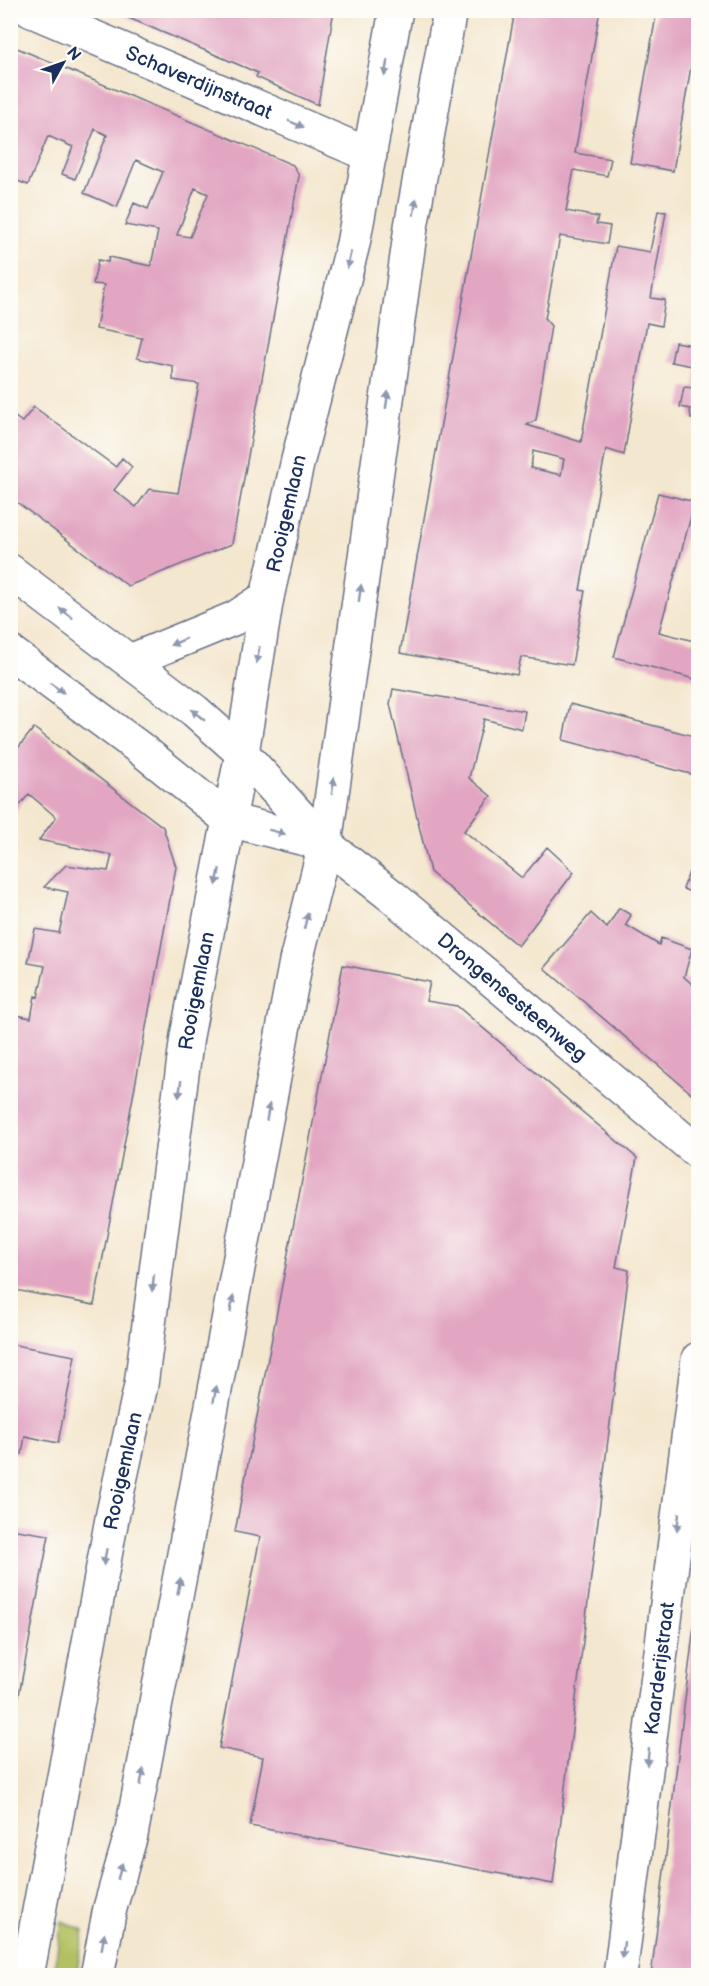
<svg xmlns="http://www.w3.org/2000/svg" width="709" height="1986" font-family="'Balsamiq Sans',sans-serif">
  <style>
    .green { fill: #b4c163; stroke: #687860; stroke-width: 1.5 }
    .building { fill: #e2a6c2; fill-rule: evenodd }
    .lines { fill: none; stroke-linecap: round; stroke-linejoin: round }
    .minor-casing { stroke: #676f86; stroke-width: 36 }
    .major-casing { stroke: #676f86; stroke-width: 36 }
    .minor { stroke: #fff; stroke-width: 33 }
    .major { stroke: #fff; stroke-width: 33 }
    .oneway { fill: #8d97ae }
    .labels { text-anchor: middle; stroke-width: 4.5; stroke-linejoin: round; paint-order: stroke }
    .street-label { font-size: 20px; fill: #1b2f5e; stroke: #fdfcf7 }
  </style>
  <rect width="100%" height="100%" fill="#fdfcf7"/>
  <filter id="ink" filterUnits="userSpaceOnUse"><feTurbulence type="fractalNoise" baseFrequency=".0167" numOctaves="2"/><feDisplacementMap in="SourceGraphic" scale="12" xChannelSelector="R" yChannelSelector="G"/><feConvolveMatrix kernelMatrix="1 2 1 2 8 2 1 2 1" color-interpolation-filters="sRGB"/></filter>
  <filter id="wash" filterUnits="userSpaceOnUse"><feTurbulence type="fractalNoise" baseFrequency=".008" numOctaves="4" result="noise"/><feDisplacementMap in="SourceGraphic" scale="24" xChannelSelector="R" yChannelSelector="G"/><feGaussianBlur stdDeviation="1.35" result="paint"/><feColorMatrix in="noise" values="0 0 0 0 0 0 0 0 0 0 0 0 0 0 0 0 0 1.4 0 .05"/><feComposite in="paint" operator="in"/></filter>
  <g filter="url(#wash)">
    <rect width="100%" height="100%" fill="#f4e7cf"/>
    <!-- green -->
    <path class="green" d="M62 1921 84 1931 76 1975H53Z"/>
    <g id="blocks">
      <!-- building -->
      <path class="building" d="M110 10H334L318 105 256 77 258 73Z
        M515 10H600L575 153 611 159 607 176 574 170 566 211 598 217 596 224 610 226 607 244 560 236 545 319 551 326 536 420 527 425 581 442 616 246 650 252 658 211 666 212 651 298 665 300 661 326 647 323 624 455 606 449 580 590 585 591 572 665 521 657 517 675 400 653ZM533 451 564 459 561 475 531 468Z
        M657 10H698V26L673 171 630 163Z
        M10 45 293 165 299 176 232 544 128 586 10 497V413L22 422 34 407 116 467 122 458 132 467 114 490 136 507 149 489 178 493 199 384 173 380V366L137 358 142 338 96 329 104 285 93 284 98 260 108 262 109 257 151 266 158 231 125 225 134 203 148 209 163 172 136 160 117 207 84 193 107 135 95 129 75 179 62 174 73 147 48 136 28 185 15 180 10 186ZM195 188 208 194 190 237 177 235Z
        M675 342 698 346V367L671 362Z
        M697 369 698 418 691 419 690 409 680 407 684 387 694 388Z
        M658 493 695 502 659 632 698 642V680L614 657Z
        M393 689 525 711 522 729 484 719 469 778 491 796 464 831 522 878 547 847 574 872 518 946 430 872 390 704Z
        M570 704 698 737V776L563 740Z
        M34 728 163 827 176 867 94 1305 10 1289V1024L14 1025 16 1015 31 1018 35 996 38 997 45 966 28 963 35 929 59 933 68 892 44 887 66 865 108 871 112 855 39 840 56 817 29 794 10 817V758Z
        M689 872 698 875V895L683 889Z
        M619 908 631 915 626 925 659 945 661 938 692 949 684 977 698 989V1099L544 968 591 913 607 928Z
        M343 965 430 982 426 1001 457 1006 637 1158 616 1267 629 1270 553 1884 250 1826 263 1757 219 1748 260 1537 235 1532Z
        M10 1344 75 1356 58 1443 25 1436 22 1454 10 1452Z
        M10 1529 49 1535 12 1732H10Z
        M697 1601 698 1976H651L657 1928Z"/>
    </g>
  </g>
  <g filter="url(#ink)">
    <use href="#blocks" fill-opacity="0" stroke="#676f86" stroke-width="1.5"/>
    <g class="lines">
      <defs>
        <g id="minor">
          <path id="s1" d="M30 10 370 155"/>
          <path id="s2" d="M325 844 393 897 698 1152"/>
          <path id="s3" d="M620 1976 698 1359"/>
        </g>
        <g id="major">
          <path d="M10 571 195 711 242 753 325 844"/>
          <path d="M10 652 142 750 229 820 325 844"/>
          <path d="M130 661 235 618 267 597"/>
          <path id="s4" d="M27 1976 113 1513 141 1385 187 1036 242 753 267 597 298 460 353 244 396 10"/>
          <path d="M97 1976 110 1908 131 1835 296 961 325 844 411 227 450 10"/>
        </g>
      </defs>
      <!-- minor casing -->
      <use href="#minor" class="minor-casing"/>
      <!-- major casing -->
      <use href="#major" class="major-casing"/>
      <!-- minor -->
      <use href="#minor" class="minor"/>
      <!-- major -->
      <use href="#major" class="major"/>
    </g>
    <!-- one-way arrows -->
    <defs><path id="oneway-solid" d="M-6-.8H1V-3.2L6.5 0L1 3.2V.8H-6Z" transform="scale(1.5)"/></defs>
    <g class="oneway">
      <use href="#oneway-solid" transform="translate(386 68) rotate(100)"/>
      <use href="#oneway-solid" transform="translate(296 124) rotate(23)"/>
      <use href="#oneway-solid" transform="translate(415 207) rotate(-80)"/>
      <use href="#oneway-solid" transform="translate(349 260) rotate(103)"/>
      <use href="#oneway-solid" transform="translate(387 400) rotate(-82)"/>
      <use href="#oneway-solid" transform="translate(360 593) rotate(-82)"/>
      <use href="#oneway-solid" transform="translate(66 613) rotate(-143)"/>
      <use href="#oneway-solid" transform="translate(178 642) rotate(157)"/>
      <use href="#oneway-solid" transform="translate(258 655) rotate(100)"/>
      <use href="#oneway-solid" transform="translate(57 688) rotate(36)"/>
      <use href="#oneway-solid" transform="translate(198 715) rotate(-140)"/>
      <use href="#oneway-solid" transform="translate(333 786) rotate(-82)"/>
      <use href="#oneway-solid" transform="translate(277 832) rotate(15)"/>
      <use href="#oneway-solid" transform="translate(218 877) rotate(101)"/>
      <use href="#oneway-solid" transform="translate(306 921) rotate(-76)"/>
      <use href="#oneway-solid" transform="translate(180 1089) rotate(98)"/>
      <use href="#oneway-solid" transform="translate(268 1112) rotate(-80)"/>
      <use href="#oneway-solid" transform="translate(153 1283) rotate(97)"/>
      <use href="#oneway-solid" transform="translate(232 1304) rotate(-79)"/>
      <use href="#oneway-solid" transform="translate(215 1394) rotate(-79)"/>
      <use href="#oneway-solid" transform="translate(678 1522) rotate(97)"/>
      <use href="#oneway-solid" transform="translate(105 1557) rotate(101)"/>
      <use href="#oneway-solid" transform="translate(179 1586) rotate(-79)"/>
      <use href="#oneway-solid" transform="translate(648 1757) rotate(97)"/>
      <use href="#oneway-solid" transform="translate(142 1777) rotate(-79)"/>
      <use href="#oneway-solid" transform="translate(120 1871) rotate(-74)"/>
      <use href="#oneway-solid" transform="translate(103 1942) rotate(-80)"/>
      <use href="#oneway-solid" transform="translate(623 1950) rotate(97)"/>
    </g>
  </g>
  <g class="labels">
    <!-- street labels -->
    <g class="street-label">
      <text dy="7" stroke="none"><textPath href="#s1" startOffset="184">Schaverdijnstraat</textPath></text>
      <text dy="7" stroke="none"><textPath href="#s4" startOffset="1486">Rooigemlaan</textPath></text>
      <text dy="7" stroke="none"><textPath href="#s4" startOffset="1000">Rooigemlaan</textPath></text>
      <text dy="7" stroke="none"><textPath href="#s2" startOffset="242">Drongensesteenweg</textPath></text>
      <text dy="7" stroke="none"><textPath href="#s4" startOffset="514">Rooigemlaan</textPath></text>
      <text dy="7" stroke="none"><textPath href="#s3" startOffset="310">Kaarderijstraat</textPath></text>
    </g>
  </g>
  <!-- margin -->
  <rect width="709" height="1986" fill="none" stroke="#fdfcf7" stroke-width="36"/>
  <!-- north arrow -->
  <g transform="translate(63 63) rotate(50)" stroke="#fdfcf7" stroke-width="4.5" paint-order="stroke">
  <path d="M0-4.5L10 22L0 15L-10 22Z" fill="#1b2f5e"/>
  <text y="-9" font-size="16" font-weight="bold" text-anchor="middle" fill="#1b2f5e">N</text>
  </g>
</svg>
